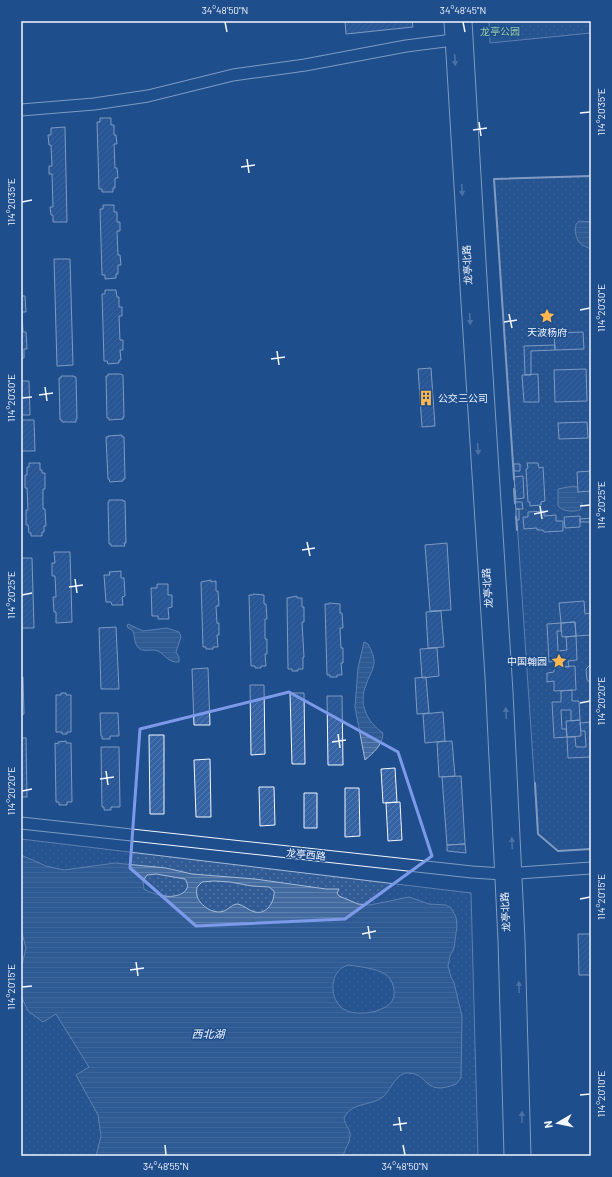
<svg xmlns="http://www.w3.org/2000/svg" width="612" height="1177" font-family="Barlow,'Noto Sans SC',sans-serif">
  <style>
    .green { fill: url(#green-dots); stroke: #a8bbd7 }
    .water { fill: url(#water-rules); stroke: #a8bbd7; fill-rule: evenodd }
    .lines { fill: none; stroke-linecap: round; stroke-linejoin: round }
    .canal { stroke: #446ba0; stroke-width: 11 }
    .building { fill: url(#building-hatch); stroke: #f2f6ff }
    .minor-casing { stroke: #f2f6ff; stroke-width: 13 }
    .major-casing { stroke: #f2f6ff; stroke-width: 17 }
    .minor { stroke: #1f4e8c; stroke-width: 11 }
    .major { stroke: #1f4e8c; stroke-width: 15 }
    .wall { stroke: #f2f6ff; stroke-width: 2 }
    .oneway { fill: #7e9ac0 }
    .marked { fill: none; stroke: #7d9aea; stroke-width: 3; stroke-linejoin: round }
    .ticks { fill: none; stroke: #f2f6ff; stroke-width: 1.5 }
    .labels { text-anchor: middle; stroke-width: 3; stroke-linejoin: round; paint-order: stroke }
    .park-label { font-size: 10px; fill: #97c8a6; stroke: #1f4e8c }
    .street-label { font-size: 10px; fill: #f2f6ff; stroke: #1f4e8c }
    .poi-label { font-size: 10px; fill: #f2f6ff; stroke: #1f4e8c }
    .water-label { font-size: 11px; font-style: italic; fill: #f2f6ff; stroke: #1f4e8c }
    .neatline { fill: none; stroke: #f2f6ff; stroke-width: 1.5 }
    .ticks-label { font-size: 10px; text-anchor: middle; fill: #f2f6ff }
  </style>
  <defs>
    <pattern id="green-dots" width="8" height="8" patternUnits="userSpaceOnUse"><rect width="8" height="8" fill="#305b95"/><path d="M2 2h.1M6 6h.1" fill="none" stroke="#4e73a5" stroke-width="1.8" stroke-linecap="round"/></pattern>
    <pattern id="water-rules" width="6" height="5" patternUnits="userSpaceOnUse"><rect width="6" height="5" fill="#446ba0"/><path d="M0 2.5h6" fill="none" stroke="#5f81ae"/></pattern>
    <pattern id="building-hatch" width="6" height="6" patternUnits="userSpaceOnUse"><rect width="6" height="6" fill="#3563a3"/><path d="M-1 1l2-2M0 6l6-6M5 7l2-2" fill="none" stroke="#537ab1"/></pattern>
  </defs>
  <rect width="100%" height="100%" fill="#1f4e8c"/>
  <!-- green -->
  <path class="green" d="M489 21H591V33L490 43Z
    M591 176V849L558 851 538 834 494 179Z
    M21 839 471 893 478 1156H21Z"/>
  <!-- water -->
  <path class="water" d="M579 221 591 222V250C588 247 583 246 580 243 575 238 575 230 576 224Z
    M573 486 578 487V492H581L582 504 580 510C573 512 564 512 558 506V489Z
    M128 624 143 631 167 628 179 632 181 637 176 652 179 657V662C168 663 166 655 158 651 151 648 142 654 137 646 134 642 135 636 133 631L127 627Z
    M364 642 368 644C371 650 375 657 374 664 373 671 368 678 366 685 358 704 367 722 383 733 383 745 373 753 365 760L355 707 358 668Z
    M21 855 46 866 64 870 115 863 166 868 192 874 255 879 326 889H339L337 893 339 896 358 904 370 905 409 897 429 904 446 905 451 908 456 917 457 926 454 948 450 956 448 966 451 977 454 983 462 1016 461 1078 456 1084C424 1097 429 1074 409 1073 396 1072 391 1090 383 1097 371 1106 353 1102 345 1116 342 1123 349 1126 350 1133 351 1141 345 1149 343 1156H96L101 1136 98 1115 76 1075 89 1067 56 1014 43 1022 28 1011 21 996V969L26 948 21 929ZM156 874 185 879C194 892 176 898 165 896 158 895 150 893 144 889L143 881 147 875ZM214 881 230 882 252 886 269 887 274 891C275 901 267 915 255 912 249 911 244 905 238 904 232 904 229 909 224 911 214 915 200 906 197 896 196 893 197 889 197 887L202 882ZM349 965C360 967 375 968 385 974 393 979 397 993 392 1001 389 1006 382 1009 376 1011 366 1014 346 1015 339 1005 328 992 332 968 349 965Z"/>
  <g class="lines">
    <!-- canal -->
    <path class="canal" d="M582 497 591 498"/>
  </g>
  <!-- building -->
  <path class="building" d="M345 21H412L413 27 346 34Z
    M100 118H111V125H114V135H116L117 144H114L115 168H117L118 178H115V188H113V192H102V189H99L97 122H100Z
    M65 127 67 222H53V215H51L50 207H53L52 174H49V166H52L51 145H49L48 135H51V128Z
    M103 205H114V212H117V222H120V231H117L118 255H120L121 265H118V274H116V278L105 279V275H102L100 209H103Z
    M54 259H70L73 365 57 366Z
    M105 290H116L117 297H119V307H122V316H119L120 340H123V350H120L121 360H119V363L108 364 107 361H104L102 294H105Z
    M21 291V296H25L26 312H22L23 332H26L27 349H24V358H21Z
    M583 332 584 349 555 350 554 333Z
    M555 345V350L531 351V375H525L524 346Z
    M431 368 435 426 422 427 418 369Z
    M586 369 587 401 555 402 554 370Z
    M108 374H121L122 375H123L124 417H123V419L109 420V418H107L106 376H108Z
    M538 374 539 402H524L522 375Z
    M61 376H74V377H76L77 419H76V422H62V420H60L59 378H61Z
    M21 381H29L30 415H21Z
    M21 420H34L35 451H21Z
    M587 422 588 438 559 439 558 423Z
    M122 435V437H124L125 479H123V481L110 482 109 479H108L106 437H108V436Z
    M29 463H40V470H42V473H45V489H43V509H45L46 526H44V532H42V536H31V533H29L28 525H26V510H28L27 488H25V475H27V467H29Z
    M527 463H538L539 468 543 467 545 501 541 502V505L530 506V502H528L526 469 528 468Z
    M514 464H520V471H514Z
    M591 471V491L578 492 577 472Z
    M523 476 524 498 516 499 514 477Z
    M109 500H123V501H125L126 543H124L125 546H111V544H109L108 502H109Z
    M515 502H522L523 509H516Z
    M516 509H519V520H516Z
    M544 511V516L556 515V521H563V531L544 532 543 530H537V528L524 529 523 517H528V512Z
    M580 516V527L565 528 564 517Z
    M591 518V522H580V519Z
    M447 543 451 610 430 611 425 545Z
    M54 552H70L72 622 56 623V612H54L53 597H56L55 576H52V563H55Z
    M21 558H32L34 628H21Z
    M121 571V578H124L125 596 122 597 123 605H112L111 602H106L104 575H110L109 572Z
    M211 580V582L216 581V591H218L219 606H216L217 623H219V635H217L218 647H213V649H206V647H203L201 582Z
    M157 584H168V595H172V607L168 608 169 619H158V616H152L151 588H157Z
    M253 594 264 595V604H266L267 619H265V639H267V654H265L266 666H261V668H255V666H251L249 595H253Z
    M297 596V598H302V607H304V622H302L304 657H303V669H298V671H292V669H288L287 598Z
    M584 601 585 614 591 613V635L576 636 575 622 561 623 559 603Z
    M329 603 340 604V613H342L343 628H340L341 648H343V663H341L342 675H337V677H330V675H327L325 604H329Z
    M441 611 444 647 428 648 426 612Z
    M575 622 576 636 562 637 561 623Z
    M561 623V631H557L558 651 567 650 566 637 576 636 577 660 568 661 569 667H559V661L549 662 547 624Z
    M116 627 119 689H101L99 628Z
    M437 648 439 676 422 678 420 649Z
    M591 664V683L587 680 586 669Z
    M575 666 576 690 554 691V681L547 682V673L554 672V667Z
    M208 668 210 725H194L192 669Z
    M23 677 24 714 21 715V678Z
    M426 677 429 713 417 714 415 678Z
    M250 685H264L265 754 251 755Z
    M572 690V701H579L580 720 571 721V710H561L562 729H566L567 737 554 738 552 702H561V691Z
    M61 693H66V695H71V732H67V734H62V732H56V695H61Z
    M290 693H304L305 764H292Z
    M327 696H342L343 765H328Z
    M443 712 445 741 425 743 423 714Z
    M100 713H118L119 736H110V739H102V736H101Z
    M580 720 581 736 567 737 566 721Z
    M591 722V757L568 758 567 737H575L576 747H586L585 731H581L580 723Z
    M149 735H164V814H150Z
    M21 738H26L27 797H22L21 800Z
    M66 741V743H71L72 802H67V805H59V802H56L55 743 58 744V742Z
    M452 741 455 776 439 777 437 742Z
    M101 747H119L120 807H111V810H104V807H102Z
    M210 759 211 817H196L194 760Z
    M395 768 397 802 383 803 381 769Z
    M461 776 465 844 447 845 442 777Z
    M259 787H274L275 825 260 826Z
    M345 788H359L360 836 345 837Z
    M304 793H317V828H304Z
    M400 802 402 840 388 841 386 803Z
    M465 844 466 853 447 851V845Z
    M578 934H591V975H579Z"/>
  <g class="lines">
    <defs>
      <path id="minor" d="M21 110 94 104 148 96 233 75 305 65 406 46 453 40
        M21 823 472 872 503 874 591 868"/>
      <path id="major" d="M452 21 469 302 493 677 506 940 512 1156
        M464 21 480 296 505 692 517 940 523 1156"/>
    </defs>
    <!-- minor casing -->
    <use href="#minor" class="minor-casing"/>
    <!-- major casing -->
    <use href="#major" class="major-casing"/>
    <!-- minor -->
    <use href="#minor" class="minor"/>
    <!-- major -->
    <use href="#major" class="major"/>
    <!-- wall -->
    <path class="wall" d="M514 479 494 179 591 176
      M514 489 515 503
      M516 517 517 530
      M535 783 538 834 558 851 591 849"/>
  </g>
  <!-- one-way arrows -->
  <defs><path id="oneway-solid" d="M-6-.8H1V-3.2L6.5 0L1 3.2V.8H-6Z"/></defs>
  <g class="oneway">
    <use href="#oneway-solid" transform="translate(455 60) rotate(87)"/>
    <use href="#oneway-solid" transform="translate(462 190) rotate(87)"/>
    <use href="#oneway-solid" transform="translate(470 319) rotate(86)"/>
    <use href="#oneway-solid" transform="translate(478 449) rotate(86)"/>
    <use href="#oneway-solid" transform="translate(506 713) rotate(-93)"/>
    <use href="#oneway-solid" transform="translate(512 843) rotate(-93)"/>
    <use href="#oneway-solid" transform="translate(519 987) rotate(-91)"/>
    <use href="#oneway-solid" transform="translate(522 1117) rotate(-91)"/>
  </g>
  <!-- marked area -->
  <path d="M0 0H612V1177H0ZM289 692 398 752 432 856 345 919 196 926 130 868 140 729Z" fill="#1f4e8c" fill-opacity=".55" fill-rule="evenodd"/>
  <path class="marked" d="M289 692 398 752 432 856 345 919 196 926 130 868 140 729Z"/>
  <!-- ticks -->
  <path class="ticks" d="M225 22 227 32M463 22 465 32M580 113 590 112M479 122 481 136M473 130 487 128M247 159 249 173M241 167 255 165M22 202 32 200M580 310 590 308M509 314 512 328M504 322 517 320M277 351 279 365M271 359 285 357M45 387 47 401M39 395 53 393M22 398 32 397M540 506 542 519M580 506 590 505M534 514 548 511M307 542 310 556M302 550 315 548M75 579 77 593M69 587 83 585M22 595 32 593M580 703 590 701M338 734 340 748M332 742 346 740M106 771 108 785M100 779 114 777M22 791 32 789M580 899 590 897M368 926 370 939M362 934 376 931M136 962 138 976M130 970 144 968M22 987 32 986M580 1095 590 1094M399 1117 401 1131M393 1125 407 1123M165 1145 166 1155M403 1145 405 1155"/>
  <!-- icons -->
  <defs>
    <symbol id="sight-bare" viewBox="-9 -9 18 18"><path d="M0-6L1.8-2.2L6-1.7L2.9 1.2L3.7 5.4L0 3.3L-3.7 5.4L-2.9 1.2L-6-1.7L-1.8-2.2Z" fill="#ffb74d" stroke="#1f4e8c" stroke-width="2.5" paint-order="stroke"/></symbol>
    <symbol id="building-bare" viewBox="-9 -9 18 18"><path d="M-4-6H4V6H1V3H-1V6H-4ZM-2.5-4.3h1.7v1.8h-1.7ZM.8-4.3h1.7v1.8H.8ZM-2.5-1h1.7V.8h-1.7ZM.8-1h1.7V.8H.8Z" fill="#ffb74d" stroke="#1f4e8c" stroke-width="2.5" paint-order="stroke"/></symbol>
  </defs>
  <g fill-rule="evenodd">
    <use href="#sight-bare" x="536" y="305" width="22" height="22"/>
    <use href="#building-bare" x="415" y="387" width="22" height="22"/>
    <use href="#sight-bare" x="548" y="650" width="22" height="22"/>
  </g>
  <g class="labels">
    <!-- park labels -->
    <g class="park-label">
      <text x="500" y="35">龙亭公园</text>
    </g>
    <!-- street labels -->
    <g class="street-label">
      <text transform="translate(467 265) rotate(-93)" y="4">龙亭北路</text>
      <text transform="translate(487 588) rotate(-94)" y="4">龙亭北路</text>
      <text transform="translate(306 854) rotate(6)" y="4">龙亭西路</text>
      <text transform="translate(505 912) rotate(-93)" y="4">龙亭北路</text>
    </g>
    <!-- poi labels -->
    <g class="poi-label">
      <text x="547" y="336">天波杨府</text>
      <text x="438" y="402" text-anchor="start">公交三公司</text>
      <text x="547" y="665" text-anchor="end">中国翰园</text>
    </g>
    <!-- water labels -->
    <g class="water-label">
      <text x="208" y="1038">西北湖</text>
    </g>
  </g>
  <!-- border -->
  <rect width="612" height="1177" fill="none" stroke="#1f4e8c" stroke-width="44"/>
  <!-- north arrow -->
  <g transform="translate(558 1123) rotate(261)" stroke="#1f4e8c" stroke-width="3" paint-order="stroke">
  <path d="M0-3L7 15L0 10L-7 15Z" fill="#f2f6ff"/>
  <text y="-6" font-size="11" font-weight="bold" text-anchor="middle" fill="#f2f6ff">N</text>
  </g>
  <rect x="22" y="22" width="568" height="1133" class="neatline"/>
  <g class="ticks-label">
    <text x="225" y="14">34°48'50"N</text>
    <text x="463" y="14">34°48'45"N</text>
    <text transform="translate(601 112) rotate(-90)" y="4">114°20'35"E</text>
    <text transform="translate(11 202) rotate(-90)" y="4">114°20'35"E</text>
    <text transform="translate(601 308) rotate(-90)" y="4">114°20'30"E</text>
    <text transform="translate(11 398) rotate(-90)" y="4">114°20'30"E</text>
    <text transform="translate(601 505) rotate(-90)" y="4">114°20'25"E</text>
    <text transform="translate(11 595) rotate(-90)" y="4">114°20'25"E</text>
    <text transform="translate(601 701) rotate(-90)" y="4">114°20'20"E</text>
    <text transform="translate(11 791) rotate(-90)" y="4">114°20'20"E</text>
    <text transform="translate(601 897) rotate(-90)" y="4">114°20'15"E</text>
    <text transform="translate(11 987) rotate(-90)" y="4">114°20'15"E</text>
    <text transform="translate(601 1094) rotate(-90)" y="4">114°20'10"E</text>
    <text x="166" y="1170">34°48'55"N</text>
    <text x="405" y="1170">34°48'50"N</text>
  </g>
</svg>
